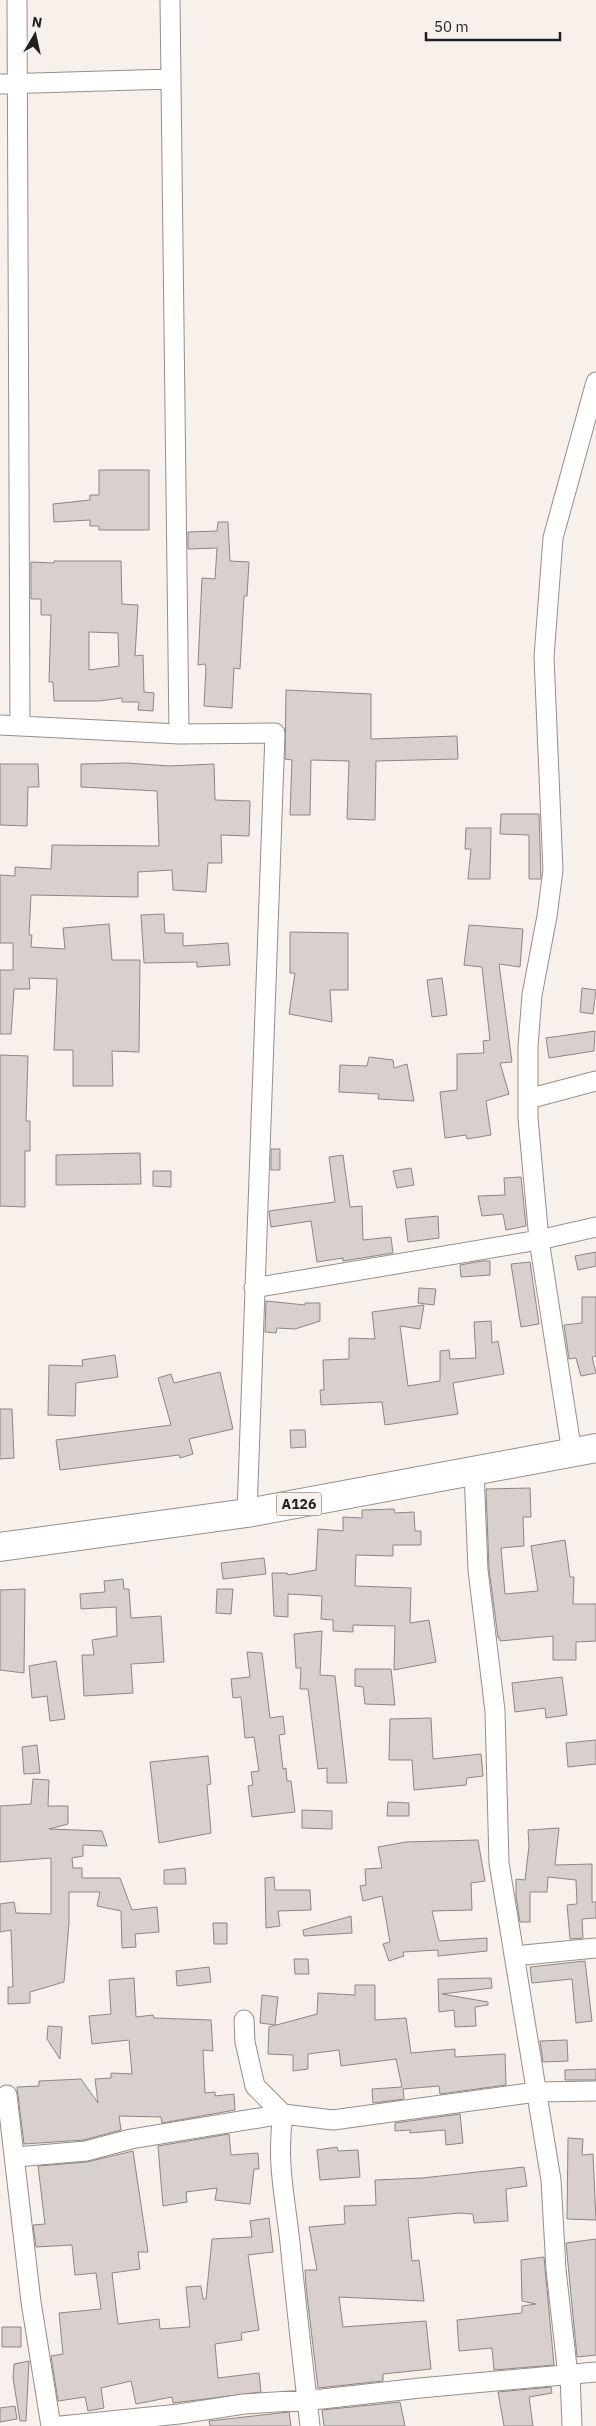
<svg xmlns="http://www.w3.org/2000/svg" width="596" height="2426" font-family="'IBM Plex Sans',sans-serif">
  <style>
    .building { fill: #d9d0ce; stroke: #8e8684; fill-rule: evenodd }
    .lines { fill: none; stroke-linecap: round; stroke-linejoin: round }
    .street-casing { stroke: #958f8a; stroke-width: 21 }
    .highway-casing { stroke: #958f8a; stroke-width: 30 }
    .street { stroke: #fff; stroke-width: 19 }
    .highway { stroke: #fff; stroke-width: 28 }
    .labels { text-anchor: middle; stroke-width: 4.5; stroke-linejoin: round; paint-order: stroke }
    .shield { fill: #f7f0eb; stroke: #635f5c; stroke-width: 1 }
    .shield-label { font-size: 14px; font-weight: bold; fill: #23211f }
  </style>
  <rect width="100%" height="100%" fill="#f7f0eb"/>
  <!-- building -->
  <path class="building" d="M99 470H149V530H99V526H90V520L54 522 53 504 90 500V495H99Z
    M218 522H228L230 561 249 562 247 596H244L240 669 234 668 232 708 204 706 206 668 205 664 198 665 202 578 215 579 217 548 188 549V532L217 531Z
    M54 561H121L122 604 138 605 135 656 143 655 144 692 154 693 153 711 138 710 139 702H122V698L99 701H54L53 682H49L51 615H41V599H31V562L54 563ZM89 632 118 633 119 666 89 670Z
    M286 690 371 694V739L457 736 458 759 376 761 375 820 347 819 349 761 311 760 310 815H290L292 760 285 759Z
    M127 763 169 766 214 764 215 800 250 801 249 836 221 835 222 863H208L206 892 173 890 172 870 138 872V897L31 895 29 935H32L31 947 65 949 63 928 109 924 112 960H140L139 1052 112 1051 113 1086H73V1050H54L57 979 29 978 30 989H14L11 1034H0V970H13V943H0V875L15 876V867L51 869 52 845 159 846 157 791 81 787V764Z
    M0 764H38L39 787H28L27 826 0 825Z
    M501 814H539L541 879H529V835L500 834Z
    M466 828H491L490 879H468L471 849H465Z
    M164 914 165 933H183V946L228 943 230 965 197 967V962L144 963 141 915Z
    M469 925 523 929 520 967 499 964 512 1062 500 1063 509 1094 486 1101 491 1135 467 1139 466 1135 445 1138 440 1092 457 1090V1054L484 1053 483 1041 490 1040 482 967 464 965Z
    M290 932 348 933V990H330L332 1022 289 1014 295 973H290Z
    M442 978 447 1015 432 1017 427 980Z
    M582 988 596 990 593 1014 580 1012Z
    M595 1031 594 1051 549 1058 546 1038Z
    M0 1055 28 1056 26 1121H30V1151H25V1207L0 1206Z
    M369 1057 393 1060 394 1068 407 1064 414 1101 378 1099 379 1094 339 1092 340 1065 367 1066Z
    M271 1149H280V1170H271Z
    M140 1153 141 1184 56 1185V1155Z
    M343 1155 350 1207 362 1206 363 1240 391 1237 393 1253 343 1261V1258L317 1262 311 1221 271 1227 269 1211 335 1202 329 1157Z
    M411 1168 414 1185 397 1188 393 1171Z
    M153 1171H171V1187L153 1186Z
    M521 1177 526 1226 506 1230 503 1214 482 1216 478 1196 505 1195 504 1178Z
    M438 1216 439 1238 408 1242 405 1219Z
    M596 1252V1266L578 1270 575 1256Z
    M482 1261H490V1275L461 1277 460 1265Z
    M530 1262 539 1324 521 1327 511 1264Z
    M419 1288 436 1289 434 1305 418 1303Z
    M582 1297H596V1356L592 1357 596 1373 581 1376 576 1358 569 1359 564 1325 582 1323Z
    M266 1301 305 1305V1303H320V1321L295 1329 277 1328 276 1333 265 1332Z
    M424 1305 420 1329 400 1326 408 1386 440 1381V1351L449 1350 450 1359 476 1358 474 1322 491 1321 492 1343 498 1341 504 1374 453 1383 458 1414 385 1425 382 1402 321 1405 320 1390H324L323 1360 349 1359V1338L375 1339 372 1312Z
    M115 1355 118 1377 76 1383 75 1416 48 1415 49 1365 83 1366 82 1360Z
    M220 1372 233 1429 189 1439 193 1454 180 1458 179 1455 60 1470 56 1440 171 1425 158 1378 171 1374 174 1383Z
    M0 1409H12L14 1458 0 1459Z
    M290 1430H305L306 1447 291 1448Z
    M530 1488 531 1517H523L524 1546 501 1548 505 1594 538 1591 531 1546 565 1540 570 1577H574L573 1604H596V1641L576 1642V1660H553V1636L500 1641V1638H498L489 1569 486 1489Z
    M394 1509 395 1513 414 1512 415 1531H421V1545H393V1556L356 1555 355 1586 411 1588 410 1623 429 1620 436 1662 394 1670 395 1626 353 1625V1632L333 1631V1620L321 1619 322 1596 288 1594V1617L274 1616 272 1573H287L288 1575 316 1570 318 1529 343 1531V1517L362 1518V1510Z
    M264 1558 266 1574 223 1579 221 1563Z
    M123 1579 124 1589H129L131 1618 161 1616 164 1662 131 1664 133 1693 84 1696 82 1655H94L92 1640 117 1636 116 1607 81 1609 80 1594 105 1592 104 1581Z
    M25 1589 24 1673 0 1670V1590Z
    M217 1589H233L231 1614 216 1613Z
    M322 1631 320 1675 335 1676 347 1783H327V1768L318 1769 308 1689H300L301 1668H296L294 1634Z
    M247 1652 262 1653 270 1718 283 1716 285 1734 279 1735 283 1769 286 1768 287 1781H291L295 1812 252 1817 248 1786 253 1785 251 1772 259 1771 254 1737 245 1738 241 1697 233 1698 231 1679 250 1677Z
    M56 1661 65 1719 50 1721 47 1696 32 1698 29 1666Z
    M355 1669H391L395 1705 365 1704 363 1687 355 1686Z
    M562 1677 567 1715 546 1718 545 1708 515 1712 512 1683Z
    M431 1718 433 1759 481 1754 483 1776 467 1778 466 1785 414 1790 412 1760H389L390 1719Z
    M596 1740V1764L568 1767 566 1743Z
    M37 1745 40 1773 24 1774 22 1747Z
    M208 1756 211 1784 207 1785 211 1833 159 1843 150 1762Z
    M33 1779 49 1780 48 1806H68V1824L49 1829 102 1831 107 1846 83 1845V1856L72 1858 73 1868H82V1878H120L132 1910 157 1907 159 1932 135 1934 136 1947 122 1948 121 1911 97 1906 100 1892H69V1923L64 1982 30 1992V2003L8 2004V1987H13L11 1930 0 1932V1904L14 1902 16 1913 51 1914V1858L0 1862V1806L31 1804Z
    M388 1802 409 1803V1816H387Z
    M302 1810 332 1811V1829L302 1828Z
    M559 1828 555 1865 592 1864V1902H596V1918L582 1919 583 1938 570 1939 567 1905 577 1904 576 1880 548 1877 547 1892H530V1922H520L516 1896V1879L525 1880 529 1846 528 1830Z
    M478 1840 485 1881 471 1883 472 1910 432 1911 439 1941 487 1938V1951L438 1956V1950L403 1952 404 1956 389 1961 383 1944 390 1942 382 1896 363 1901 360 1886 366 1885 365 1869 382 1868 378 1847 406 1842Z
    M185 1868 186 1884H164V1870Z
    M274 1877 275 1890H310L311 1910 278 1911 280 1926 266 1928 265 1878Z
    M351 1916 352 1933 304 1936 303 1930Z
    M213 1923H227V1944H214Z
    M294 1959H308L309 1974H295Z
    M585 1961 592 2021 576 2023 572 1979 532 1983 530 1967Z
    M209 1967 211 1982 177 1986 176 1971Z
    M134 1978 136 2017 153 2015 154 2018 211 2020 213 2051 203 2050 205 2093 215 2092V2096L234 2094 235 2110 162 2123 161 2117 119 2116 121 2130 84 2140 24 2144 17 2087 39 2086V2081L81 2079 98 2103 95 2079 111 2078V2073L132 2074 129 2040 92 2044 89 2016 111 2014 109 1980Z
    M491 1978 492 1988 442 1994 488 2002V2005L475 2007 476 2026 455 2027 454 2010 439 2012 438 1979Z
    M355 1985H375V2020L406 2018 411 2053 455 2049V2057L505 2054 506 2085 440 2094 439 2086 403 2089 404 2099 373 2103 372 2089 402 2087 396 2059 341 2066 339 2050 308 2054V2069L293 2071V2055L268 2054 269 2027 317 2014 318 1993 355 1995Z
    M262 1995 278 1997 275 2025 260 2023Z
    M48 2026 62 2027 60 2059 47 2039Z
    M567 2040 568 2061 543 2062 540 2041Z
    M596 2069V2080H565V2070Z
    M460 2114 463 2143 446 2145 445 2130 410 2133V2130L395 2131V2123Z
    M229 2134 231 2155 258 2153 259 2169H254L250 2204 215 2200 217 2188 186 2192 187 2202 163 2206 158 2146Z
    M568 2138 583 2139 582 2155 593 2154 596 2220 567 2219Z
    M337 2147 338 2151 358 2150 360 2177 320 2180 317 2150Z
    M133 2151 148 2252H138L140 2269 112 2273 118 2324 159 2319 160 2329 190 2327 186 2287 201 2286 203 2299H206L212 2239 252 2237 250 2221 269 2218 273 2252 248 2255 259 2330 241 2333 242 2340 215 2344 218 2378 259 2373 261 2392 173 2403 172 2397 136 2404 131 2381 101 2388 104 2408 88 2411 85 2397 58 2401 51 2356 63 2354 59 2313 101 2309 96 2273 75 2275 72 2245 36 2247 33 2225 45 2224 38 2166 87 2162Z
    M524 2167 527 2186 506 2189 508 2221 474 2223 473 2214 459 2213 408 2218 412 2261 419 2260 424 2301 339 2297 343 2327 426 2321 431 2369 383 2374V2381L318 2388 306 2287 305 2270H317L309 2227 345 2224 344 2206 376 2205 375 2180 422 2178Z
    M596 2239V2355L577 2357 566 2243Z
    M544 2257 554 2365 494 2370 492 2348 459 2351 457 2320 522 2313V2306L536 2304 522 2301 521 2260Z
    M2 2327H21V2347H2Z
    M29 2361 26 2421H20L13 2378 14 2364Z
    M551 2387 552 2393 529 2397 533 2426H504L498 2392Z
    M400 2402 405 2426H324L322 2410Z
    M15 2406 17 2419 0 2422V2408Z
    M289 2412 291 2426H210L209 2421Z"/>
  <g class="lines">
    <defs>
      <path id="street" d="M17 0 20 725
        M170 0 179 734
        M0 84 171 79
        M0 725 179 734 275 733 247 1513
        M528 1099 596 1081
        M254 1288 539 1240 596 1227
        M572 1453 539 1240 528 1118V1046L532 995 547 916 553 870 544 657 553 538 596 382
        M474 1471 478 1570 495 1711 499 1863 551 2180 556 2270 567 2367 570 2375 572 2426
        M514 1956 596 1948
        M244 2020 245 2042 255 2086 283 2114 333 2120 536 2092 596 2091
        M7 2095 31 2302 51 2426
        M16 2157 86 2151 131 2139 283 2114C276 2161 285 2196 290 2243 296 2304 303 2365 310 2426
        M61 2426 179 2414 244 2404 322 2399 420 2388 596 2372"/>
      <path id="highway" d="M0 1547 247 1513 596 1448"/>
    </defs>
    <!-- street casing -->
    <use href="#street" class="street-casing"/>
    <!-- highway casing -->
    <use href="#highway" class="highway-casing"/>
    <!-- street -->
    <use href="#street" class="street"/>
    <!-- highway -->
    <use href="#highway" class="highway"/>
  </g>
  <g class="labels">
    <!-- shield labels -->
    <rect class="shield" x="276.5" y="1492.5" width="45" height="23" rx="4"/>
    <g class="shield-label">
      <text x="299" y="1509">A126</text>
    </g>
  </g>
  <!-- north arrow -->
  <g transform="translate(35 35) rotate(9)" stroke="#f7f0eb" stroke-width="4" paint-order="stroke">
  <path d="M0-4L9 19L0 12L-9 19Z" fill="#23211f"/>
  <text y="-8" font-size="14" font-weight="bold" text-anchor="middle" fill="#23211f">N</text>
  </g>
  <!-- scale -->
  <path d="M426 32v8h134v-8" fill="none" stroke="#23211f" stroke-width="2.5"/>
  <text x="434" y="32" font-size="15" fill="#23211f" stroke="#f7f0eb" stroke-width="4" paint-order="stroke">50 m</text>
</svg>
